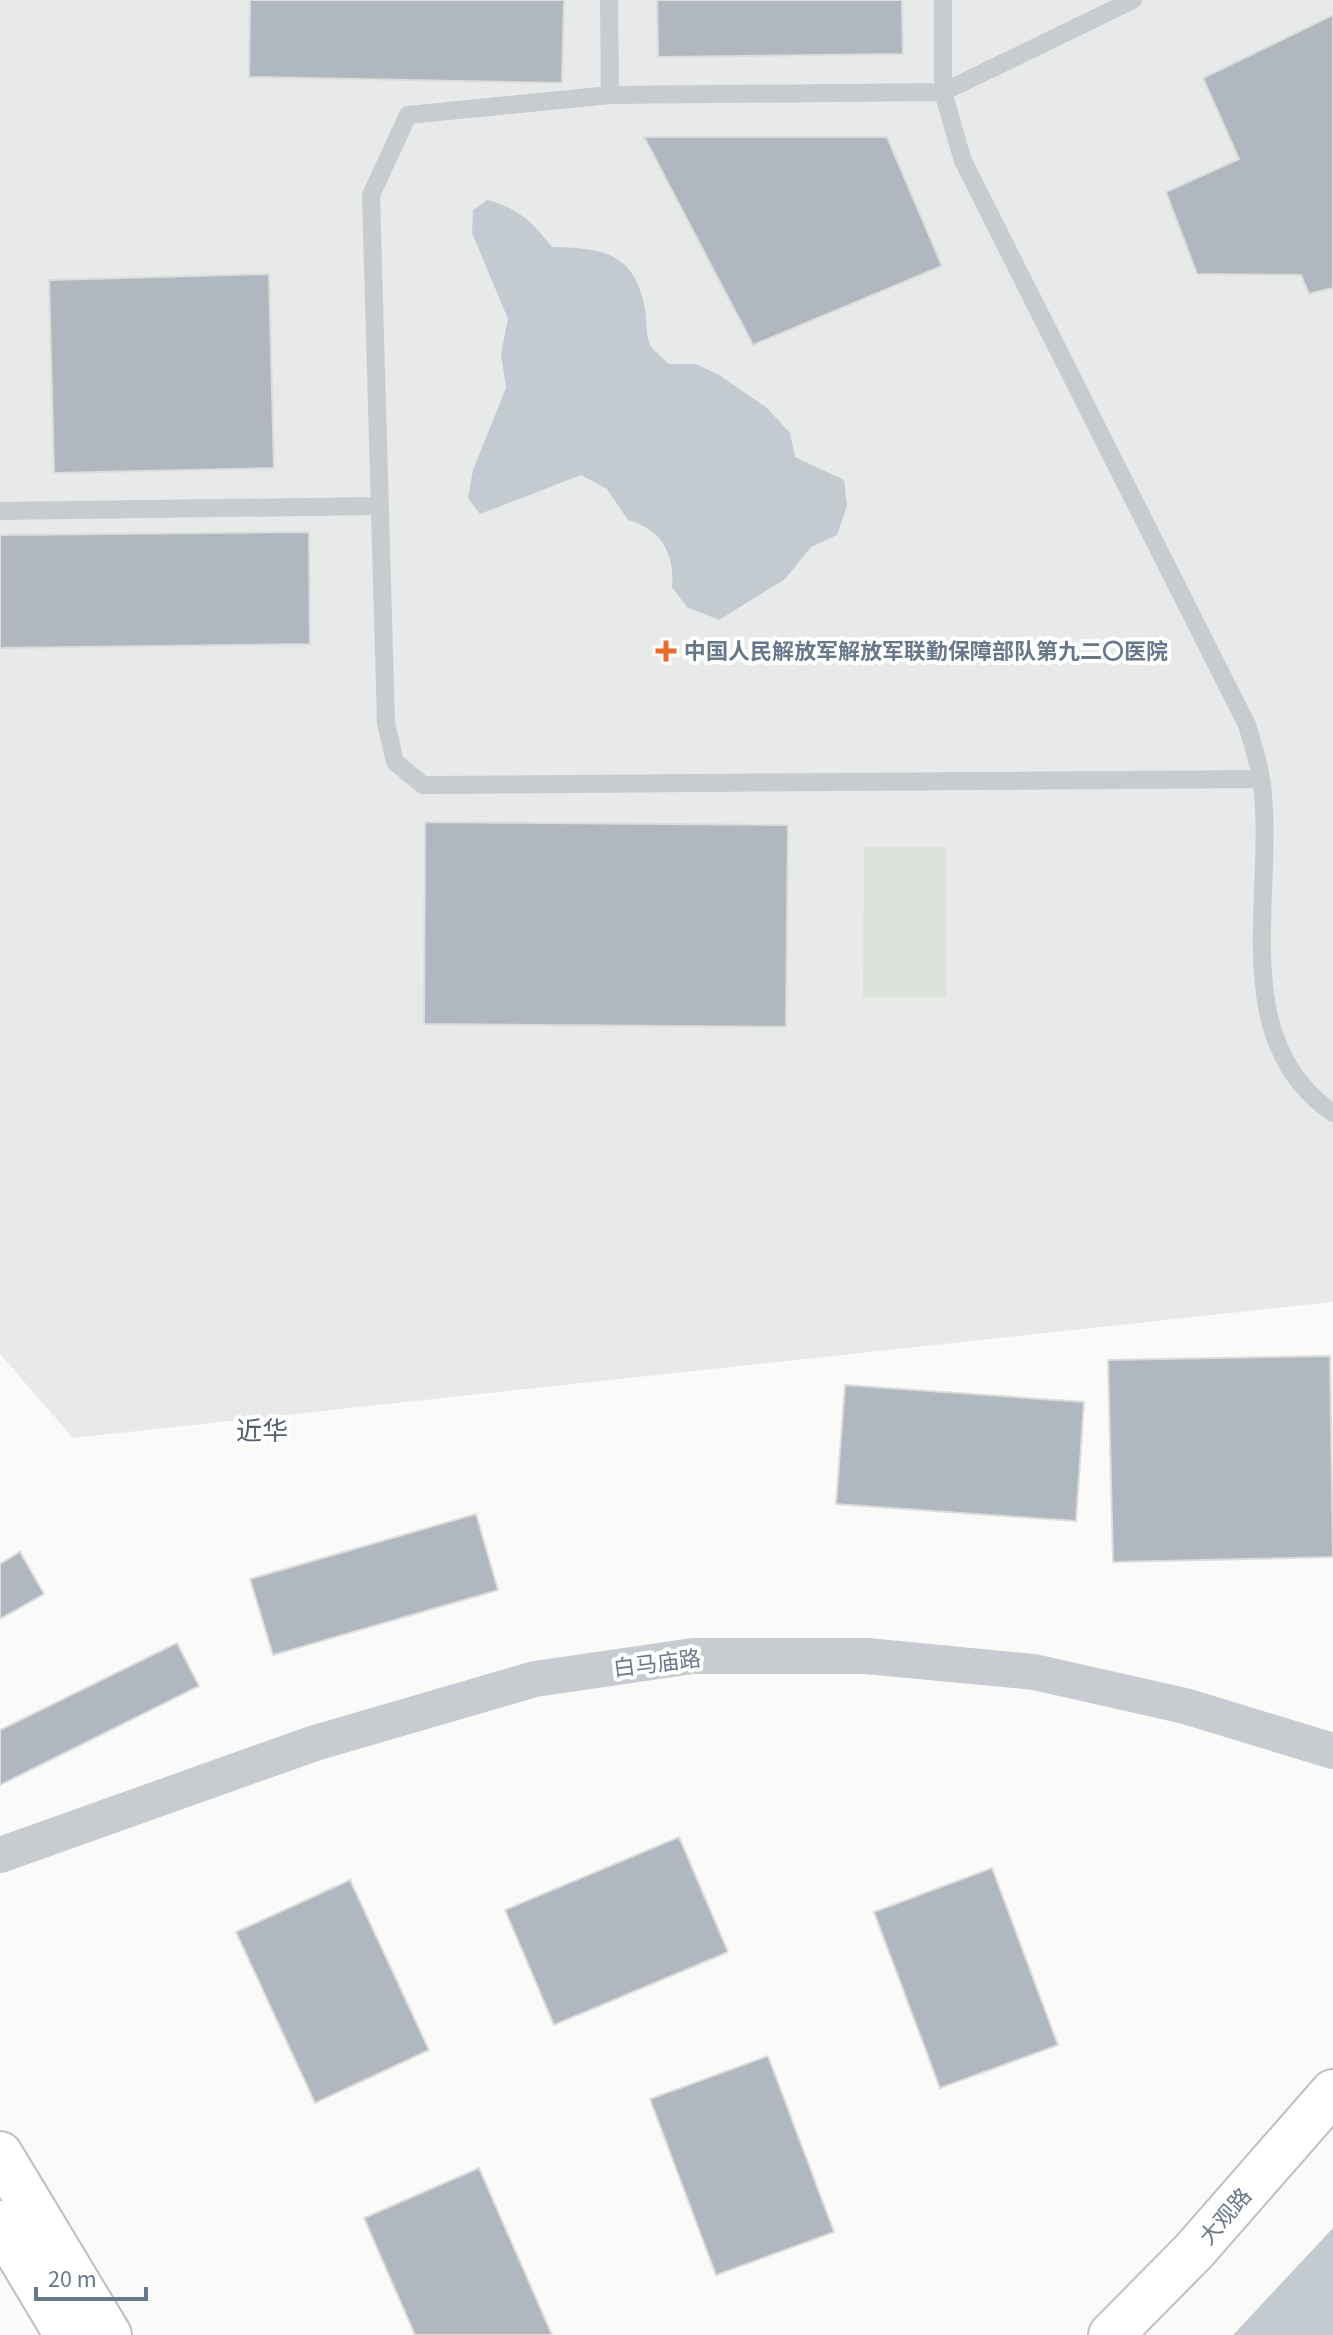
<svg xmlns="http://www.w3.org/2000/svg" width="1333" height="2335" font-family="'Source Sans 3','Noto Sans SC',sans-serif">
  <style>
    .built { fill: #e8e9e9 }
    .green { fill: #dbe2d9 }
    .water { fill: #c3cbd1 }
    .building { fill: #b1b7bf; stroke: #dcdcda; stroke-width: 2 }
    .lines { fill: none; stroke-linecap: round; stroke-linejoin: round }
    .secondary-casing { stroke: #bcc0c6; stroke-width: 48 }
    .lane { stroke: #c8cbcf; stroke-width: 18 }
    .street { stroke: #c8cbcf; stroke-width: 36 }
    .secondary { stroke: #fff; stroke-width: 44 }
    .poi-dot { fill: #ea6a28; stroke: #fff; stroke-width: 3 }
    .labels { text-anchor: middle; stroke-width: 8; stroke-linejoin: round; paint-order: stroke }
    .poi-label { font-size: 22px; font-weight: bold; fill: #68778a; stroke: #fff; text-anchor: start }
    .street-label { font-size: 22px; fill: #68778a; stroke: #fff }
    .quarter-label { font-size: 26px; fill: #56616f; stroke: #fff }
  </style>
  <rect width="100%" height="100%" fill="#fafaf8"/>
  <!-- built -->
  <path class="built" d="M0 0H1333V1302L73 1438 0 1354Z"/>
  <!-- green -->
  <path class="green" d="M864 847H946V997H863Z"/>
  <!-- water -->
  <path class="water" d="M487 200C519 208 532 222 552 247 602 248 635 252 645 309 647 320 645 337 651 346 655 352 663 358 669 364H696L721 376 767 408 790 433 795 457 844 480 847 506 837 535 811 547 785 579 719 620 687 607 672 587C675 553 661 529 628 520L607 489 581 475 480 514 468 498 473 470 506 388 501 354 508 319 472 233 473 210Z
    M1333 2228V2335H1233Z"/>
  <!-- building -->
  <path class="building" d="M250 0H564L562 83 249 77Z
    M657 0H902L903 54 658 57Z
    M1333 15V288L1309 294 1301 275 1197 274 1166 192 1239 159 1203 78Z
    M644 137H887L942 266 753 345Z
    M269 274 274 468 54 473 49 280Z
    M309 532 310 644 0 648V535Z
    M425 822 788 825 786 1027 424 1024Z
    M1330 1356 1333 1557 1113 1562 1108 1360Z
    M845 1385 1084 1402 1076 1521 836 1504Z
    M476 1514 498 1590 273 1655 250 1579Z
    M20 1552 44 1594 0 1619V1564Z
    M177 1643 199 1686 0 1785V1730Z
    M679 1837 728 1952 554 2025 505 1910Z
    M992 1868 1058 2045 940 2088 874 1912Z
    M350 1880 429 2050 315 2103 236 1932Z
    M768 2056 834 2232 716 2275 650 2099Z
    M479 2168 552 2335H415L364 2218Z"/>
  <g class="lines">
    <defs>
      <path id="secondary" d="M0 2154 109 2335
        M0 2223 67 2335
        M1111 2335 1194 2251 1333 2092"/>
    </defs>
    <!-- secondary casing -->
    <use href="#secondary" class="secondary-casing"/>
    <!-- lane -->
    <path class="lane" d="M609 0 610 95
      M943 0V92L610 95 408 115 371 195 386 723 395 762 423 785 1261 779
      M1133 0 943 92 963 161 1247 725C1252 742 1258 760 1261 778 1278 888 1223 1038 1333 1113
      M0 511 379 506"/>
    <!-- street -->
    <path class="street" d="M0 1855 315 1743 535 1679 693 1656H867L1034 1672 1185 1706 1333 1751"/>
    <!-- secondary -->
    <use href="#secondary" class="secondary"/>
  </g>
  <!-- markers -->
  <path class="poi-dot" d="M662 639h8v8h8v8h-8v8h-8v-8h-8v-8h8z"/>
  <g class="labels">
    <!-- poi labels -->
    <g class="poi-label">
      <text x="684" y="659">中国人民解放军解放军联勤保障部队第九二〇医院</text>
    </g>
    <!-- street labels -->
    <g class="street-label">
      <text transform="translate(657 1663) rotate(-7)" y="8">白马庙路</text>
      <text transform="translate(1225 2216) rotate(-49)" y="8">大观路</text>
    </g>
    <!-- quarter labels -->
    <g class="quarter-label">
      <text x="262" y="1440">近华</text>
    </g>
  </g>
  <!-- scale -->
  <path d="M36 2287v12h110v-12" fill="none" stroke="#68778a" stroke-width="4"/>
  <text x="48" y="2287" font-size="24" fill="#68778a" stroke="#ffffff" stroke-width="6" paint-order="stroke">20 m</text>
</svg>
